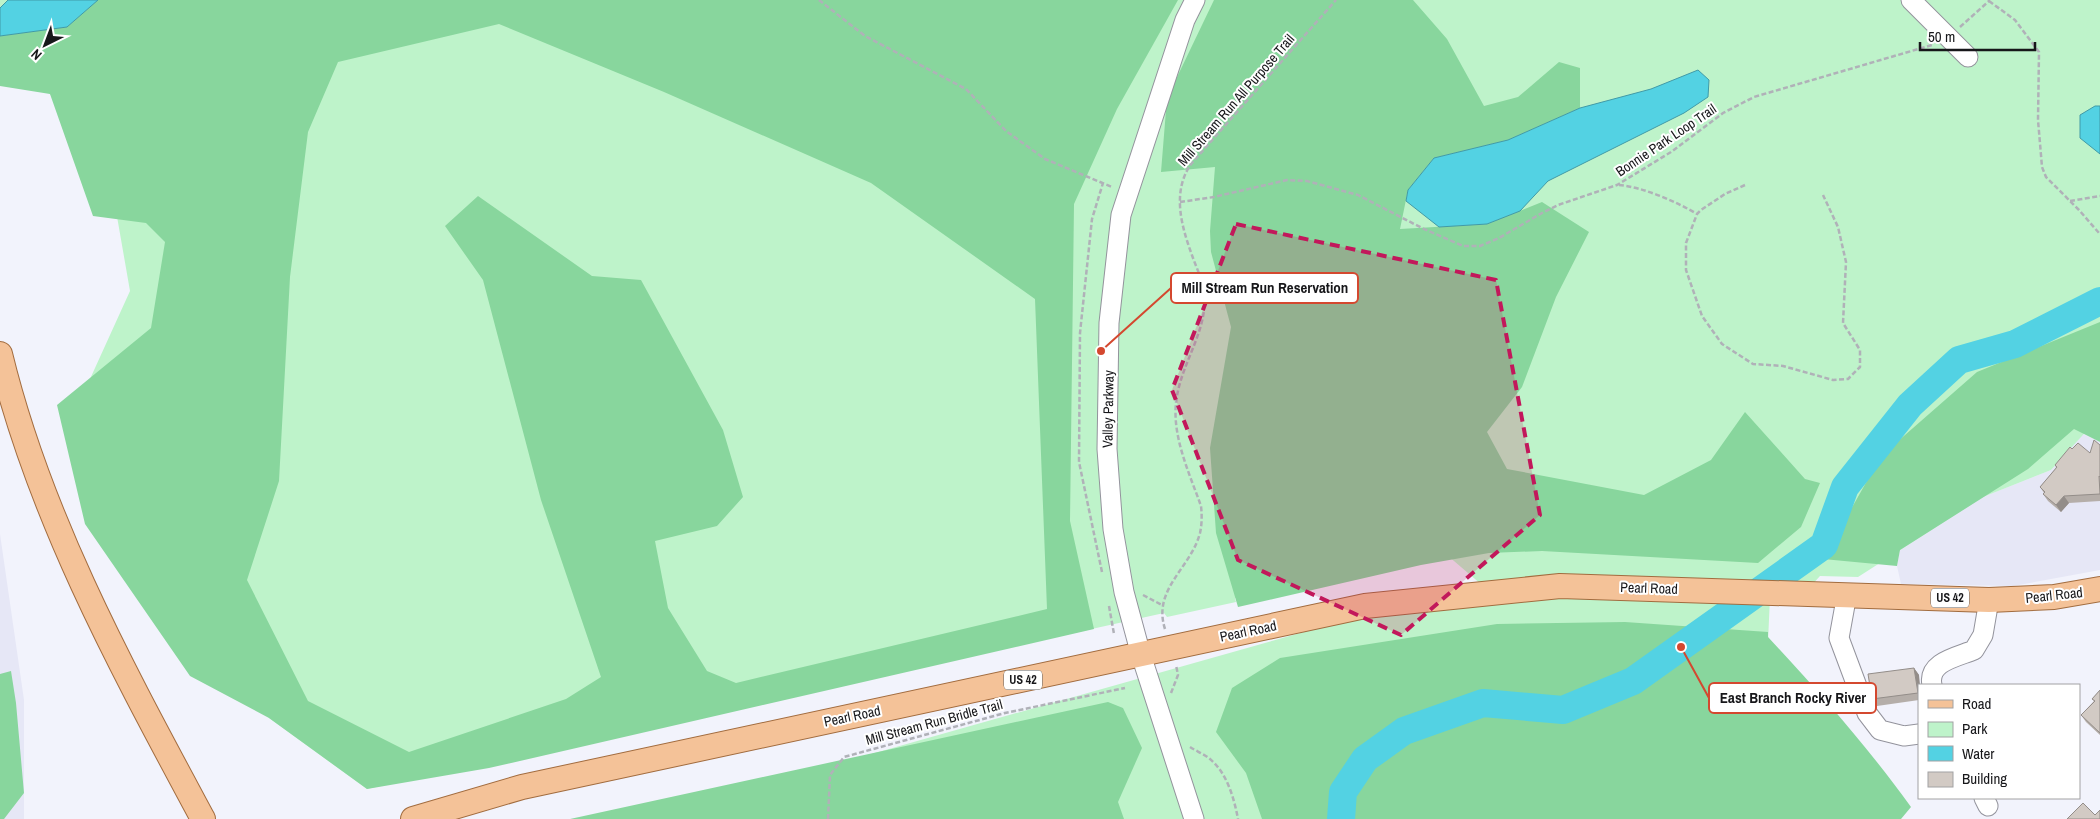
<svg xmlns="http://www.w3.org/2000/svg" width="2100" height="819" font-family="'Archivo Narrow',sans-serif">
  <style>
    .built { fill: #e6e7f6 }
    .green { fill: #bef3ca }
    .forest { fill: #88d69d; fill-rule: evenodd }
    .water { fill: #53d2e3; stroke: #419aa7 }
    .lines { fill: none; stroke-linecap: round; stroke-linejoin: round }
    .river { stroke: #53d2e3; stroke-width: 28 }
    .minor-casing { stroke: #93939c; stroke-width: 21 }
    .major-casing { stroke: #a26c3f; stroke-width: 26 }
    .path { stroke: #b0b1b8; stroke-width: 2.5; stroke-dasharray: 5 2.5; stroke-linecap: butt }
    .minor { stroke: #fff; stroke-width: 19 }
    .major { stroke: #f4c298; stroke-width: 24 }
    .wall { fill: #b5aea9 }
    .shaded-wall { fill: #938d89 }
    .building { fill: #d2cac4; stroke: #938d89 }
    .marked { fill: #c2185b; fill-opacity: 0.2; stroke: #c2185b; stroke-width: 4; stroke-dasharray: 10 6; stroke-linejoin: round }
    .labels { text-anchor: middle; stroke-width: 4; stroke-linejoin: round; paint-order: stroke }
    .shield { fill: #fff; stroke: #5d5d5f; stroke-width: 1 }
    .shield-label { font-size: 12px; font-weight: bold; fill: #17171a }
    .street-label { font-size: 14px; fill: #17171a; stroke: #fff }
    .leader { fill: none; stroke: #d4482f; stroke-width: 2 }
    .callout-dot { fill: #d4482f; stroke: #fff; stroke-width: 2 }
    .callout { fill: #fff; stroke: #d4482f; stroke-width: 2 }
    .callout-label { font-size: 15px; text-anchor: middle; font-weight: bold; fill: #17171a }
  </style>
  <rect width="100%" height="100%" fill="#f2f3fc"/>
  <!-- built -->
  <path class="built" d="M2083 434 2100 442V570L2013 586 1901 584 1897 566 1900 550 1983 497 2051 470Z
    M0 534 24 700V819H0Z"/>
  <!-- green -->
  <path class="green" d="M0 0H2100V433L2091 426 2051 470 1983 497 1858 577 1820 576 1800 598 1770 597 1767 664 1816 819H641L1371 613 1489 591 1447 555 1235 598 1236 602 1167 617 1164 613 367 789 269 718 75 412 130 291 104 142 0 50Z"/>
  <!-- forest -->
  <path class="forest" d="M98 0H1178L1117 109 1074 204 1070 521 1094 629 489 768 367 789 269 718 190 676 85 524 57 405 151 328 165 242 146 223 93 216 50 94 0 86V36L67 27ZM499 24 664 92 871 183 1035 299 1047 609 736 683 707 671 668 608 655 541 717 526 743 497 723 430 641 280 592 276 478 196 445 226 483 280 541 500 601 677 566 699 409 752 308 701 247 580 279 481 290 277 308 132 338 62Z
    M1214 0H1413L1447 39 1484 106 1518 97 1559 62 1580 68V108L1508 140 1434 158 1408 190 1400 229 1487 224 1542 202 1589 232 1556 297 1522 387 1487 432 1507 469 1644 495 1711 460 1745 412 1805 479 1820 483 1801 527 1758 563 1542 551 1489 553 1421 565 1238 607 1216 533 1210 448 1231 327 1211 252 1210 231 1215 167 1161 172 1167 98Z
    M2100 322V442L2074 429 2028 469 1900 550 1897 566 1823 559 1881 456 1977 372Z
    M1625 622 1768 632V637C1819 692 1867 746 1911 807L1901 819H1262L1246 773 1216 732 1232 688 1280 658 1497 624Z
    M11 671 16 703 24 793 4 819H0V674Z
    M1108 702 1123 708 1142 748 1118 802 1124 819H570Z"/>
  <!-- water -->
  <path class="water" d="M8 0H98L67 27 0 36V8Z
    M1698 70 1709 80 1708 97 1684 113 1548 181 1520 211 1487 224 1439 227 1406 201 1408 190 1434 158 1508 140 1580 108 1651 89Z
    M2095 106H2100V154L2080 138V115Z"/>
  <g class="lines">
    <!-- river -->
    <path class="river" d="M1341 819 1343 792 1365 759 1404 731 1483 703 1563 710 1633 681 1824 545 1845 487 1910 405 1959 360 2015 344 2100 301"/>
    <defs>
      <path id="minor" d="M1911 0 1968 57
        M1847 594 1839 638 1867 713 1880 730 1904 736 1919 734
        M1932 685C1927 662 1957 657 1974 650L1983 635 1989 600
        M1984 798 1988 806
        M1194 819 1141 655 1124 592 1113 529 1107 449 1109 323 1121 215 1185 20 1195 0"/>
      <path id="major" d="M0 354C40 519 123 670 203 819
        M413 819 522 787 1365 606 1560 586 1989 600 2054 597 2100 589"/>
    </defs>
    <!-- minor casing -->
    <use href="#minor" class="minor-casing"/>
    <!-- major casing -->
    <use href="#major" class="major-casing"/>
    <!-- path -->
    <path class="path" d="M819 0 865 36 966 89 1006 131 1045 159 1112 187
      M1989 1 2015 20 2039 52 2038 120 2042 167 2046 177 2079 210 2099 233
      M1960 27 1989 1 1988 0
      M1619 185C1643 187 1677 202 1697 214
      M1745 185 1725 194 1701 210 1697 214 1686 243V270L1702 316 1722 344 1753 364 1783 366 1833 380 1848 379 1860 367V350L1843 323 1846 262 1838 227 1823 195
      M2070 201 2100 196
      M1180 202 1214 197 1287 180 1307 181 1358 195 1422 228 1463 246H1480L1499 238 1542 213 1558 205 1617 185 1671 152 1723 113 1754 97 1932 45
      M1102 572 1079 462 1080 333 1092 219 1103 183
      M1143 595 1162 605
      M1109 606 1114 634
      M1165 629C1152 589 1191 568 1200 533 1202 524 1202 515 1201 506 1189 472 1170 433 1177 396 1183 360 1209 328 1204 291 1202 279 1197 269 1193 258 1182 228 1171 193 1191 164L1336 0
      M1171 693 1178 675 1176 665
      M1190 747C1196 751 1204 754 1210 759 1227 773 1234 798 1238 819
      M828 819 830 775 844 757 1005 713 1125 688"/>
    <!-- minor -->
    <use href="#minor" class="minor"/>
    <!-- major -->
    <use href="#major" class="major"/>
  </g>
  <!-- wall -->
  <path class="wall" d="M2100 445V501L2069 503 2061 512 2048 501 2043 494 2044 493 2040 487 2056 468 2055 465 2072 449 2090 453Z
    M1914 668 1919 675V700L1877 706 1872 699Z
    M2100 690V735L2086 722 2081 715 2094 701 2092 699Z"/>
  <!-- shaded-wall -->
  <path class="shaded-wall" d="M2064 496 2069 503 2061 512 2056 505Z
    M1914 668 1919 675 1920 685H1919V695L1918 693Z"/>
  <!-- building -->
  <path class="building" d="M2094 440 2100 445V477L2099 476 2100 494 2064 496 2056 505 2043 494 2045 492 2040 487 2057 467 2055 465 2070 447 2072 449 2078 443 2090 453Z
    M1914 668 1918 693 1872 699 1868 674Z
    M2100 690V733L2081 715 2095 701 2092 699Z
    M2083 803 2095 815 2100 810V819H2067Z"/>
  <!-- marked area -->
  <path class="marked" d="M1236 224 1496 280 1540 515 1401 635 1238 560 1172 390Z"/>
  <g class="labels">
    <!-- shield labels -->
    <g class="shield">
      <rect x="1931" y="588.5" width="38" height="19" rx="4"/>
      <rect x="1004" y="670.5" width="38" height="19" rx="4"/>
    </g>
    <g class="shield-label">
      <text x="1950" y="602">US 42</text>
      <text x="1023" y="684">US 42</text>
    </g>
    <!-- street labels -->
    <g class="street-label">
      <text transform="translate(1236 100) rotate(-49)" y="5">Mill Stream Run All Purpose Trail</text>
      <text transform="translate(1666 140) rotate(-34)" y="5">Bonnie Park Loop Trail</text>
      <text transform="translate(1108 409) rotate(-89)" y="5">Valley Parkway</text>
      <text transform="translate(1649 588) rotate(2)" y="5">Pearl Road</text>
      <text transform="translate(2054 595) rotate(-6)" y="5">Pearl Road</text>
      <text transform="translate(1248 631) rotate(-12)" y="5">Pearl Road</text>
      <text transform="translate(852 716) rotate(-12)" y="5">Pearl Road</text>
      <text transform="translate(934 722) rotate(-15)" y="5">Mill Stream Run Bridle Trail</text>
    </g>
  </g>
  <!-- callouts -->
  <path class="leader" d="M1101 351L1171 288M1681 647L1709 698"/>
  <g class="callout-dot">
    <circle cx="1101" cy="351" r="5"/>
    <circle cx="1681" cy="647" r="5"/>
  </g>
  <g class="callout">
    <rect x="1171" y="273" width="187" height="30" rx="5"/>
    <rect x="1709" y="683" width="167" height="30" rx="5"/>
  </g>
  <g class="callout-label">
    <text x="1265" y="293">Mill Stream Run Reservation</text>
    <text x="1793" y="703">East Branch Rocky River</text>
  </g>
  <!-- legend -->
  <rect x="1918" y="684" width="162" height="115" fill="#ffffff" stroke="#a2a2a3"/>
  <rect x="1928" y="700" width="25" height="8" fill="#f4c298" stroke="#a2a2a3"/>
  <text x="1962" y="709" font-size="15" fill="#17171a">Road</text>
  <rect x="1928" y="722" width="25" height="15" fill="#bef3ca" stroke="#a2a2a3"/>
  <text x="1962" y="734" font-size="15" fill="#17171a">Park</text>
  <rect x="1928" y="746" width="25" height="15" fill="#53d2e3" stroke="#a2a2a3"/>
  <text x="1962" y="759" font-size="15" fill="#17171a">Water</text>
  <rect x="1928" y="772" width="25" height="15" fill="#d2cac4" stroke="#a2a2a3"/>
  <text x="1962" y="784" font-size="15" fill="#17171a">Building</text>
  <!-- north arrow -->
  <g transform="translate(45 45) rotate(222)" stroke="#ffffff" stroke-width="4" paint-order="stroke">
  <path d="M0-4L9 19L0 12L-9 19Z" fill="#17171a"/>
  <text y="-8" font-size="14" font-weight="bold" text-anchor="middle" fill="#17171a">N</text>
  </g>
  <!-- scale -->
  <path d="M1920 42v8h115v-8" fill="none" stroke="#17171a" stroke-width="2.5"/>
  <text x="1928" y="42" font-size="15" fill="#17171a" stroke="#ffffff" stroke-width="4" paint-order="stroke">50 m</text>
</svg>
